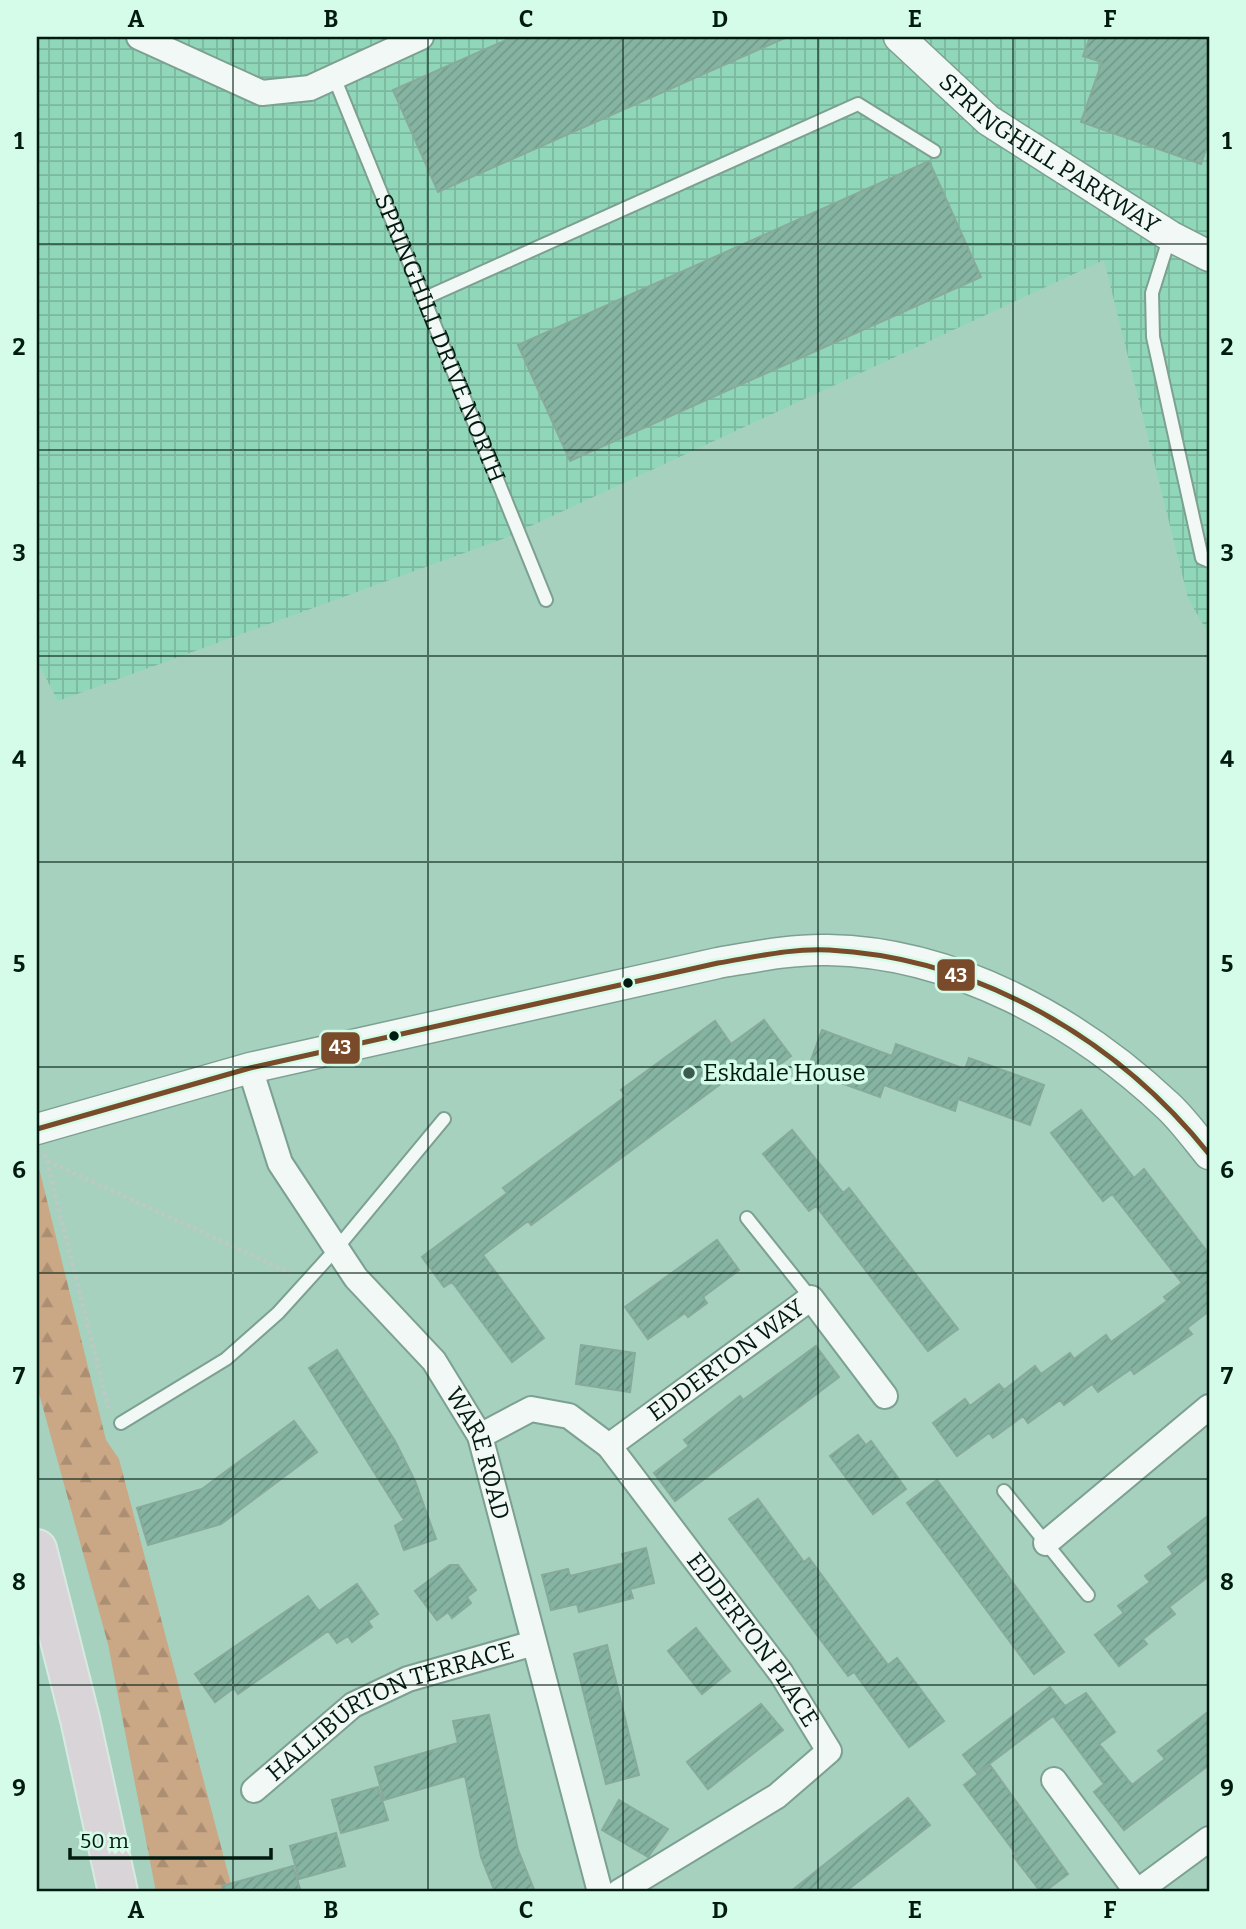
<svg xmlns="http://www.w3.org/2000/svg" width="1246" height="1929" font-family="Bitter,serif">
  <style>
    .industrial { fill: url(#industrial-grid) }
    .forest { fill: url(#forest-firs) }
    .building { fill: url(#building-hatch); stroke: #87aa9b; stroke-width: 2 }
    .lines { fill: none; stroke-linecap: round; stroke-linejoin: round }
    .service-casing { stroke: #7ca091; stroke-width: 16 }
    .minor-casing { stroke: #7ca091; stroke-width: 28 }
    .tertiary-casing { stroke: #7ca091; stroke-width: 33 }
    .motorway-casing { stroke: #d6eae2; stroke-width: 42 }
    .path { stroke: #bcc9c4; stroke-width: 4.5; stroke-dasharray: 3.5 3.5; stroke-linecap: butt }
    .service { stroke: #f2f8f5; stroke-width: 12 }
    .minor { stroke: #f2f8f5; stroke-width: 24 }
    .tertiary { stroke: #f2f8f5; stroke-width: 30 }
    .motorway { stroke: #d9d4d8; stroke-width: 38 }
    .bus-1-casing { stroke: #d4fce9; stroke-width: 10 }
    .bus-1 { stroke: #7a4b2a; stroke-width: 5 }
    .grid { fill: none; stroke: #021b11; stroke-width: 2; stroke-opacity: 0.55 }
    .bus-dot { fill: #021b11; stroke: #d4fce9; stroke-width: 2.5 }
    .poi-dot { fill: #3b5b4e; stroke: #d4fce9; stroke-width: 2.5 }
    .labels { text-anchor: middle; stroke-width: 7; stroke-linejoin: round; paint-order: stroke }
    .street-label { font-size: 24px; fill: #021b11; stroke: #d4fce9 }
    .poi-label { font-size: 24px; fill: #021b11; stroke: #d4fce9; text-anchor: start }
    .line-badge { stroke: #d4fce9; stroke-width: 2.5 }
    .badge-label { font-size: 19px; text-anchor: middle; font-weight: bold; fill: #fff }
    .neatline { fill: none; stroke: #021b11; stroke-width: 2.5 }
    .grid-label { font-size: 23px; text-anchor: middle; font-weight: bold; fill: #021b11 }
  </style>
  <defs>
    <pattern id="industrial-grid" width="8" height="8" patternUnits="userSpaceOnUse" patternTransform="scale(1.75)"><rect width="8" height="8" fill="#90d7b9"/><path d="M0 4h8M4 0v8" fill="none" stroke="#7bb89e"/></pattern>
    <pattern id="forest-firs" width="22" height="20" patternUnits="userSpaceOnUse" patternTransform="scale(1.75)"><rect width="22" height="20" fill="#caa785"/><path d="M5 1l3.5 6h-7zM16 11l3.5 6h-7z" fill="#ac8f72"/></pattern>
    <pattern id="building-hatch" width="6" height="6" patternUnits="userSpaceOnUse" patternTransform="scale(1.75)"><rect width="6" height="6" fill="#86b4a2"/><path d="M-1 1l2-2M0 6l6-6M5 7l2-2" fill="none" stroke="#729a8a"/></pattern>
  </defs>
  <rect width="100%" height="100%" fill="#a5d1be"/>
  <!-- industrial -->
  <path class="industrial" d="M37 37H1209V635L1188 598 1104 260 505 538 58 701 37 661Z"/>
  <!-- forest -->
  <path class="forest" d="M37 1160 106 1440 119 1459 233 1892H156L108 1644 37 1386Z"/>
  <!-- building -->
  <path class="building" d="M513 37H787L438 192 393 90Z
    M1090 37H1209V140L1201 164 1081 122 1102 62 1083 56Z
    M929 161 981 277 570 461 518 345Z
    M764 1020 791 1056 758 1081 746 1065 531 1225 528 1221 483 1255 544 1338 512 1362 452 1282 444 1287 422 1257 507 1193 503 1188 626 1096 621 1090 715 1021 731 1044Z
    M822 1030 892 1056 896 1044 965 1069 969 1058 1044 1085 1030 1125 958 1099 955 1111 884 1085 880 1097 807 1071Z
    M1081 1110 1134 1178 1144 1169 1209 1254V1311L1187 1328 1192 1334 1134 1374 1131 1369 1098 1392 1092 1384 1064 1405 1060 1400 1028 1423 1023 1416 993 1438 989 1433 957 1456 933 1423 965 1399 970 1406 999 1384 1004 1390 1035 1366 1041 1374 1070 1353 1074 1359 1106 1335 1111 1342 1167 1301 1164 1297 1182 1283 1112 1194 1103 1201 1051 1133Z
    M792 1130 843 1193 849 1188 958 1329 928 1351 816 1206 809 1211 763 1154Z
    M717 1240 739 1270 703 1297 707 1303 688 1317 685 1313 648 1339 625 1307Z
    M581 1345 635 1353 630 1392 576 1384Z
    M816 1346 839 1377 675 1501 654 1473 689 1446 684 1440 721 1411 740 1396 743 1400Z
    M337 1350 395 1441 415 1481 436 1539 404 1550 395 1526 404 1520 309 1368Z
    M294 1421 317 1452 221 1524 148 1545 137 1508 202 1489Z
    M858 1435 866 1445 871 1441 906 1489 873 1514 830 1456Z
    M937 1480 1064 1652 1034 1674 907 1503Z
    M758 1499 804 1562 809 1558 888 1665 897 1658 944 1721 909 1747 854 1672 848 1676 729 1519Z
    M1209 1515V1576L1169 1607 1175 1614 1143 1639 1147 1644 1119 1666 1095 1635 1124 1613 1118 1606 1150 1582 1145 1576 1173 1554 1168 1547Z
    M646 1548 654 1583 630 1589 633 1598 579 1612 577 1604 551 1610 542 1575 568 1569 570 1576 624 1563 622 1554Z
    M450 1565H458L476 1590 467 1597 471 1603 452 1618 448 1612 437 1620 415 1591Z
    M357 1584 378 1614 368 1621 372 1627 352 1642 348 1636 337 1643 328 1631 238 1694 234 1688 215 1702 195 1674 308 1596 319 1611Z
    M696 1628 730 1671 702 1694 668 1651Z
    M607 1645 639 1775 606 1784 574 1654Z
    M1050 1687 1065 1706 1086 1693 1115 1732 1099 1744 1132 1785 1165 1759 1158 1751 1209 1711V1765L1124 1830 1094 1792 1104 1784 1053 1716 977 1773 963 1755Z
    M761 1704 783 1730 708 1789 687 1762Z
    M489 1715 518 1850 535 1892H495L481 1857 465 1776 384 1800 375 1767 458 1743 453 1721Z
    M990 1765 1068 1874 1044 1892H1041L1013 1856 1016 1854 964 1785Z
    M378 1787 388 1820 341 1833 332 1800Z
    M908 1798 930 1825 845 1892H790Z
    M619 1800 668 1829 648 1857 602 1830Z
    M336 1833 345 1866 299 1879 290 1846Z
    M293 1866 301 1892H223L222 1886Z"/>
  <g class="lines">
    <defs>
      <g id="service">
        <path id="s1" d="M334 77 546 600"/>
        <path d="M1170 236 1152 293 1153 337 1202 558 1209 561"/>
        <path d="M425 298 858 104 934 151"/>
        <path d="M747 1218 811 1298"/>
        <path d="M121 1423 226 1359 278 1313 337 1248 444 1119"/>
        <path d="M1004 1491 1088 1595"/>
      </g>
      <g id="minor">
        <path d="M139 37 262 93 310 88 421 37"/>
        <path id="s2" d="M250 1068 280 1163 356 1278 434 1361 480 1436 600 1892"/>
        <path id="s3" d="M480 1436 531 1409 569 1416 609 1446 781 1673 829 1751 777 1796 619 1892"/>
        <path id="s4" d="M609 1446 811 1298 885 1396"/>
        <path d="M1046 1543 1209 1407"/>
        <path d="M1054 1780 1137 1892"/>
        <path id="s5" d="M254 1790 353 1705 408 1679 534 1643"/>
        <path d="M1137 1892 1209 1839"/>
      </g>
      <g id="tertiary">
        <path id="s6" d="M899 37 988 120 1170 236 1209 256"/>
        <path d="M37 1129 250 1068 718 963C754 957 791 949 828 950 954 952 1078 1021 1168 1106 1183 1120 1196 1138 1209 1154"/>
      </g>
      <path id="motorway" d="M37 1549 80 1719 118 1892"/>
    </defs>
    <!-- service casing -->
    <use href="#service" class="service-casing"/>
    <!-- minor casing -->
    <use href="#minor" class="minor-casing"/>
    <!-- tertiary casing -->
    <use href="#tertiary" class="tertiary-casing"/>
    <!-- motorway casing -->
    <use href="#motorway" class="motorway-casing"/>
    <!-- path -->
    <path class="path" d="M45 1154 109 1410
      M47 1161 291 1273"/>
    <!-- service -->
    <use href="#service" class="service"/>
    <!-- minor -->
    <use href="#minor" class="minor"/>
    <!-- tertiary -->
    <use href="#tertiary" class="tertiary"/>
    <!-- motorway -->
    <use href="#motorway" class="motorway"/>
    <defs>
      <path id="bus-1" d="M37 1129 250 1068 718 963C755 957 792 948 829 950 978 958 1117 1039 1209 1154"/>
    </defs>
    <!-- bus-1 casing -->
    <use href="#bus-1" class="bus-1-casing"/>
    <!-- bus-1 -->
    <use href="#bus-1" class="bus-1"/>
  </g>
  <!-- grid -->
  <path class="grid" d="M233 37V1892M428 37V1892M623 37V1892M818 37V1892M1013 37V1892M37 244H1209M37 450H1209M37 656H1209M37 862H1209M37 1067H1209M37 1273H1209M37 1479H1209M37 1685H1209"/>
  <!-- markers -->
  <g class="bus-dot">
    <circle cx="628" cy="983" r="6"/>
    <circle cx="394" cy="1036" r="6"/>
  </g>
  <circle class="poi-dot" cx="689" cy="1073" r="7"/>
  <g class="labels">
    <!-- street labels -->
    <g class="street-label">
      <text dy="8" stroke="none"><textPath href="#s6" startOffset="191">SPRINGHILL PARKWAY</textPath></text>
      <text dy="8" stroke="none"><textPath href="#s1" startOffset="282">SPRINGHILL DRIVE NORTH</textPath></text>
      <text dy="8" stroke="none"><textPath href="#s4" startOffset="145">EDDERTON WAY</textPath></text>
      <text dy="8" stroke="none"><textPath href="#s2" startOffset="455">WARE ROAD</textPath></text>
      <text dy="8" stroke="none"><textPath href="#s3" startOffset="388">EDDERTON PLACE</textPath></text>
      <text dy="8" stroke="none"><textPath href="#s5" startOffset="161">HALLIBURTON TERRACE</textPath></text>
    </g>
    <!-- poi labels -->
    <g class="poi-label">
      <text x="703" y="1081">Eskdale House</text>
    </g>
  </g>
  <g class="line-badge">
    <rect x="936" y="958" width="40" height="34" rx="7" fill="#7a4b2a"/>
    <rect x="320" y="1031" width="41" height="34" rx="7" fill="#7a4b2a"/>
  </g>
  <g class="badge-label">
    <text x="956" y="982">43</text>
    <text x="340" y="1054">43</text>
  </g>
  <!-- border -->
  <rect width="1246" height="1929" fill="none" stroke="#d4fce9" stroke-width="77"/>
  <!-- scale -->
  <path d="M70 1848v10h201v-10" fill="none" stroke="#021b11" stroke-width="3.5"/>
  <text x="80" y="1848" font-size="21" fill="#021b11" stroke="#d4fce9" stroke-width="5" paint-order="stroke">50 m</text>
  <rect x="38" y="38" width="1170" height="1852" class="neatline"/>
  <g class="grid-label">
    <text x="136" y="27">A</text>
    <text x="331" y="27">B</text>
    <text x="526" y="27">C</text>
    <text x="720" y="27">D</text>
    <text x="915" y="27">E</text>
    <text x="1110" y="27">F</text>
    <text x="19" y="149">1</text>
    <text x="1227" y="149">1</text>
    <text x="19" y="355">2</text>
    <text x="1227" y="355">2</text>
    <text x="19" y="561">3</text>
    <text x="1227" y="561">3</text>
    <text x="19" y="767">4</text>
    <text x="1227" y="767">4</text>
    <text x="19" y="972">5</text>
    <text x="1227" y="972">5</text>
    <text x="19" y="1178">6</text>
    <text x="1227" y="1178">6</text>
    <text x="19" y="1384">7</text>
    <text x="1227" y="1384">7</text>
    <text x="19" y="1590">8</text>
    <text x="1227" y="1590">8</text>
    <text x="19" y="1796">9</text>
    <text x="1227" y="1796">9</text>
    <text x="136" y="1918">A</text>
    <text x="331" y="1918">B</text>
    <text x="526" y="1918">C</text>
    <text x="720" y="1918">D</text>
    <text x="915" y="1918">E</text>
    <text x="1110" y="1918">F</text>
  </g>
</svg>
